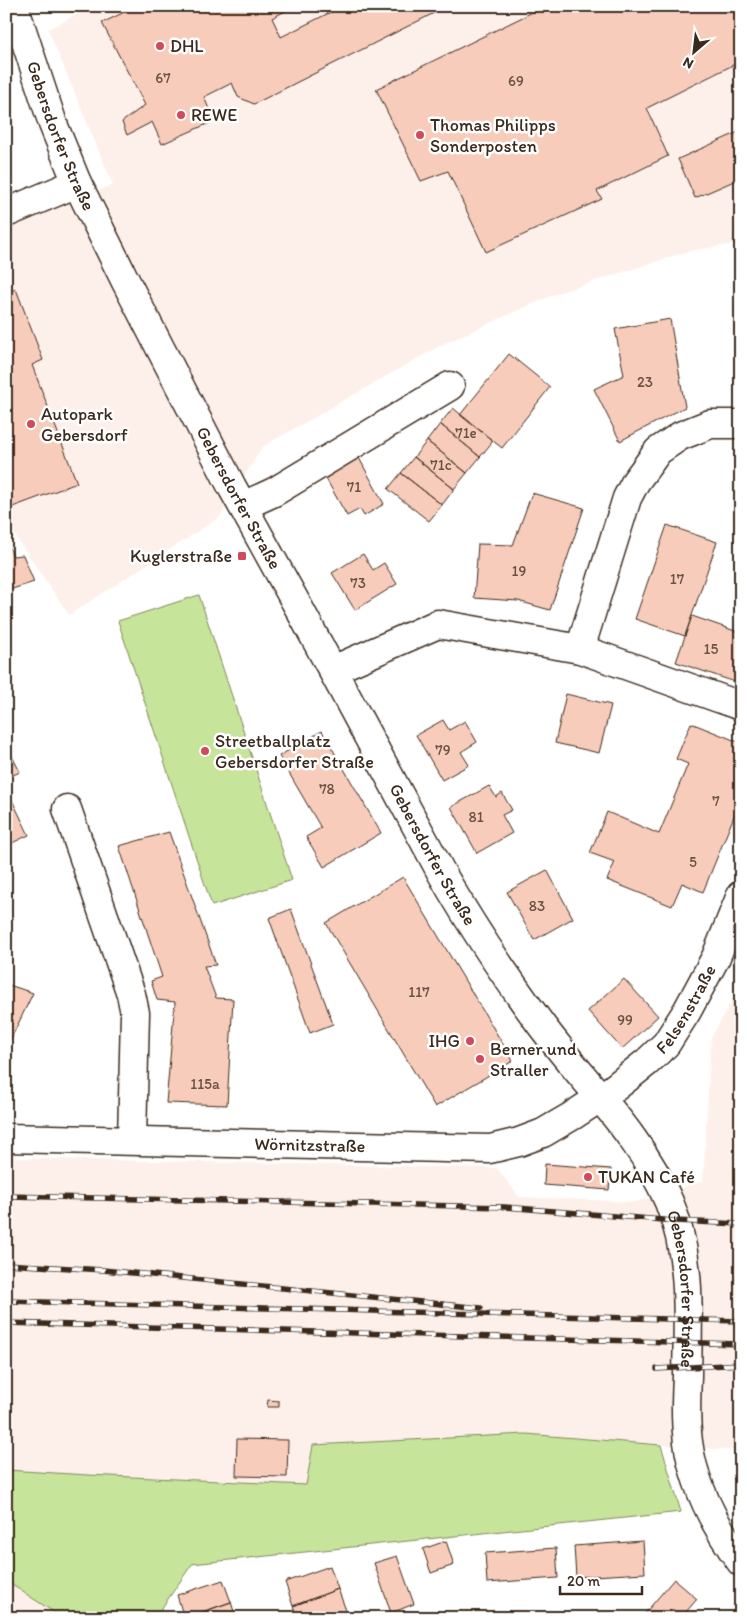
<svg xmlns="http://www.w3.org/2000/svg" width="747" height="1624" font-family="Itim,sans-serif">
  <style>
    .built { fill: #fdf0ea }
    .green { fill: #c7e49b; stroke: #81875c }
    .building { fill: #f8ccba; stroke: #3b2a1e }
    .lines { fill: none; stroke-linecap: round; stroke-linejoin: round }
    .minor-casing { stroke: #3b2a1e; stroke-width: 31 }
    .major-casing { stroke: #3b2a1e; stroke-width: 31 }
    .minor { stroke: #fff; stroke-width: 28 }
    .major { stroke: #fff; stroke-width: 28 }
    .rail-casing { stroke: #3b2a1e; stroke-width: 5.5 }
    .rail { stroke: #fff; stroke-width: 4; stroke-dasharray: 11; stroke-linecap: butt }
    .poi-dot { fill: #d1495b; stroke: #fff; stroke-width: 2 }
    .labels { text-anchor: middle; stroke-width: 5; stroke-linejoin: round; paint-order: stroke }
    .number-label { font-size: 15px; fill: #6a5245 }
    .poi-label { font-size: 18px; fill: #3b2a1e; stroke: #fff; text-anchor: start }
    .street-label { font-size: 18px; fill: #3b2a1e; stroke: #fff }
  </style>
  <rect width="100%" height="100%" fill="#fff"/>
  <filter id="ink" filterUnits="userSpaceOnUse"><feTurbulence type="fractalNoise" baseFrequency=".02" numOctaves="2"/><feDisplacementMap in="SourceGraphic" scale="10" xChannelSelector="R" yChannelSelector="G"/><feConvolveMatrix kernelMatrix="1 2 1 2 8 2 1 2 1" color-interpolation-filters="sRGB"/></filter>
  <g filter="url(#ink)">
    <!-- built -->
    <path class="built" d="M94 6H741V243L689 251 555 294 443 344 262 447 220 517 69 615 6 522V225L113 185 48 29Z
      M741 978V1451L526 1434 313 1445 306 1485 88 1475 6 1470V1158L497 1168 519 1197 635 1202 703 1181 711 1038 734 997Z
      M6 1581 27 1593 63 1618H6Z"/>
    <!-- green -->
    <path class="green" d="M199 595 292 880 212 906 118 621Z
      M526 1434 661 1445 681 1512 192 1564 155 1618H63L6 1581V1470L88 1475 306 1485 313 1445Z"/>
    <!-- building -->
    <path class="building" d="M137 6H295L272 18 281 37 333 11 330 6H448L254 104 238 97 232 83 204 97 214 121 162 144 152 122 127 135 122 122 145 105 102 23Z
      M545 6H741V61L647 108 668 156 597 191 602 199 486 252 448 171 421 181 376 89Z
      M741 131V178L695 198 678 159Z
      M16 289 43 360 32 365 77 483 10 508 6 499V293Z
      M670 319 685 407 620 441 594 389 624 375 615 329Z
      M509 354 550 387 502 448 460 415Z
      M453 408 493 441 480 457 440 424Z
      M440 424 480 457 467 473 427 441Z
      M427 441 467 473 454 489 414 457Z
      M414 457 454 489 442 505 401 473Z
      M359 458 384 504 364 516 360 509 347 516 325 477Z
      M401 473 442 505 429 521 388 489Z
      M532 493 584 508 550 610 518 601 474 598 478 544 513 545Z
      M667 525 717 542 685 636 635 619Z
      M6 541 13 556 23 555 34 582 6 591Z
      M363 554 373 570 384 563 397 584 355 610 332 573Z
      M692 616 741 633V684L676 662Z
      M566 694 611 705 599 753 555 743Z
      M443 720 449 730 465 721 477 742 461 752 469 765 442 780 416 735Z
      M691 723 741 743V758L735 771 741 774V799L703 892 682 883 672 906 607 880 615 862 590 853 607 812 659 834 688 764 676 759Z
      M322 731 381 833 324 867 306 837 321 828 279 756Z
      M6 744 20 772 6 778Z
      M489 786 496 797 502 793 512 810 502 815 512 833 477 853 451 807Z
      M9 794 29 835 12 843 6 835V796Z
      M169 832 216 965 204 966 216 998 233 999 227 1105 166 1103 175 1002 157 1000 151 981 162 977 119 846Z
      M547 870 573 918 534 940 507 892Z
      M403 877 513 1061 435 1107 326 923Z
      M291 909 333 1024 310 1033 269 918Z
      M624 979 658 1016 622 1049 588 1011Z
      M6 984 33 993 6 1049Z
      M545 1164 611 1169 609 1190 544 1185Z
      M268 1400 279 1401V1407H267Z
      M237 1439 288 1440 287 1477 236 1476Z
      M446 1541 454 1565 431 1573 423 1549Z
      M643 1541 645 1573 576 1577 574 1546Z
      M556 1548 558 1578 487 1583 485 1553Z
      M397 1556 414 1604 391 1613 374 1563Z
      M330 1566 338 1589 293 1606 285 1582Z
      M674 1579 697 1599 681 1618H641Z
      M223 1580 231 1602 184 1618 177 1595Z
      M338 1589 347 1613 334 1618H298L293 1606Z
      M231 1602 236 1618H186Z
      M347 1613 348 1618H334Z"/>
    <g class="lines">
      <defs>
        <g id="minor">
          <path d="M6 213 77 183"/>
          <path d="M243 506 274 492 450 386"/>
          <path d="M580 649 627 498 636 481 658 451 680 436 710 424H741"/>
          <path d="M333 670 438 624 580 649 741 706"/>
          <path d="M67 809 131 994 135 1013 132 1140"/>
          <path id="s1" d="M6 1138 490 1149 519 1142 543 1133 572 1116 613 1089 647 1062 666 1044 687 1011 716 957 741 895"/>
        </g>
        <g id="major">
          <path id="s2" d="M14 6 53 124 77 183 125 280 232 487 300 610 441 872C470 924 504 974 539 1022 582 1081 641 1135 669 1202 692 1258 688 1317 687 1376 686 1398 685 1420 688 1442 694 1487 715 1526 741 1562"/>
        </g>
      </defs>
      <!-- minor casing -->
      <use href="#minor" class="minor-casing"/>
      <!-- major casing -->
      <use href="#major" class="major-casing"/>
      <!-- minor -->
      <use href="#minor" class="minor"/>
      <!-- major -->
      <use href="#major" class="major"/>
      <defs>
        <path id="rail" d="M6 1196 505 1207 675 1221 741 1224
          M6 1264 103 1270 481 1308
          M6 1301 741 1321
          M6 1323 741 1344
          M657 1369 741 1364"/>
      </defs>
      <!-- rail casing -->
      <use href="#rail" class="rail-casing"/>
      <!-- rail -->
      <use href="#rail" class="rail"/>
    </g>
  </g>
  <!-- markers -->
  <g class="poi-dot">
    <circle cx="160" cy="46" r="5"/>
    <circle cx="181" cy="115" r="5"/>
    <circle cx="420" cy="135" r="5"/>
    <circle cx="31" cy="424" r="5"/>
    <rect x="237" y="551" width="10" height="10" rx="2.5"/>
    <circle cx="205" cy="751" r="5"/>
    <circle cx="470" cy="1041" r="5"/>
    <circle cx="480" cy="1059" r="5"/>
    <circle cx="588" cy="1177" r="5"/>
  </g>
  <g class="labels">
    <!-- number labels -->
    <g class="number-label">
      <text x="163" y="83">67</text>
      <text x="516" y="86">69</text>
      <text x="645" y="387">23</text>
      <text x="466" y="438">71e</text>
      <text x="441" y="470">71c</text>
      <text x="354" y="492">71</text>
      <text x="519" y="576">19</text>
      <text x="677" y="584">17</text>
      <text x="358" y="588">73</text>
      <text x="711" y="654">15</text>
      <text x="443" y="755">79</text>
      <text x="327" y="794">78</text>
      <text x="716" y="806">7</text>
      <text x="476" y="822">81</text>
      <text x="693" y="867">5</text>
      <text x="537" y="911">83</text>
      <text x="419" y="997">117</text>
      <text x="625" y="1025">99</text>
      <text x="205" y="1089">115a</text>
    </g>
    <!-- poi labels -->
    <g class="poi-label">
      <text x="170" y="52">DHL</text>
      <text x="191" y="121">REWE</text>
      <text x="430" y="131">Thomas Philipps<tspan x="430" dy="21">Sonderposten</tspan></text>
      <text x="41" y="420">Autopark<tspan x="41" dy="21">Gebersdorf</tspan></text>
      <text x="232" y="562" text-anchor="end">Kuglerstraße</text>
      <text x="215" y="747">Streetballplatz<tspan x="215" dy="21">Gebersdorfer Straße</tspan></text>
      <text x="460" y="1047" text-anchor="end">IHG</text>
      <text x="490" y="1055">Berner und<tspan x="490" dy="21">Straller</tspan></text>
      <text x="598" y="1183">TUKAN Café</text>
    </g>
    <!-- street labels -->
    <g class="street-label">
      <text dy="6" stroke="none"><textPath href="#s2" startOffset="138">Gebersdorfer Straße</textPath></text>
      <text dy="6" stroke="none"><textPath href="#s2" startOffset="542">Gebersdorfer Straße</textPath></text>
      <text dy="6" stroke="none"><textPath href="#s2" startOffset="948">Gebersdorfer Straße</textPath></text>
      <text dy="6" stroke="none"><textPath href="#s1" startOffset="732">Felsenstraße</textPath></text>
      <text dy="6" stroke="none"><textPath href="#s1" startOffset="304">Wörnitzstraße</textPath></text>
      <text dy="6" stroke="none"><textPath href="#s2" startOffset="1458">Gebersdorfer Straße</textPath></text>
    </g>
  </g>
  <!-- margin -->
  <rect width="747" height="1624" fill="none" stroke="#fff" stroke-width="25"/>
  <rect x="12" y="12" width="722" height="1599" fill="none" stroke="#3b2a1e" stroke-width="2" filter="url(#ink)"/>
  <!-- north arrow -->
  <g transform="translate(694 52) rotate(208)" stroke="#ffffff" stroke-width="4" paint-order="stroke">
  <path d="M0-4L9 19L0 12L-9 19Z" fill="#3b2a1e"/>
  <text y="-8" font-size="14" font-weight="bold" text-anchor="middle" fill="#3b2a1e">N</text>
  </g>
  <!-- scale -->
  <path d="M560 1586v8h82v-8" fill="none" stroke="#3b2a1e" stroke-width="2.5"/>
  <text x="567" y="1586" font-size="15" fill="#3b2a1e" stroke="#ffffff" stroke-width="4" paint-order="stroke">20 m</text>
</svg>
